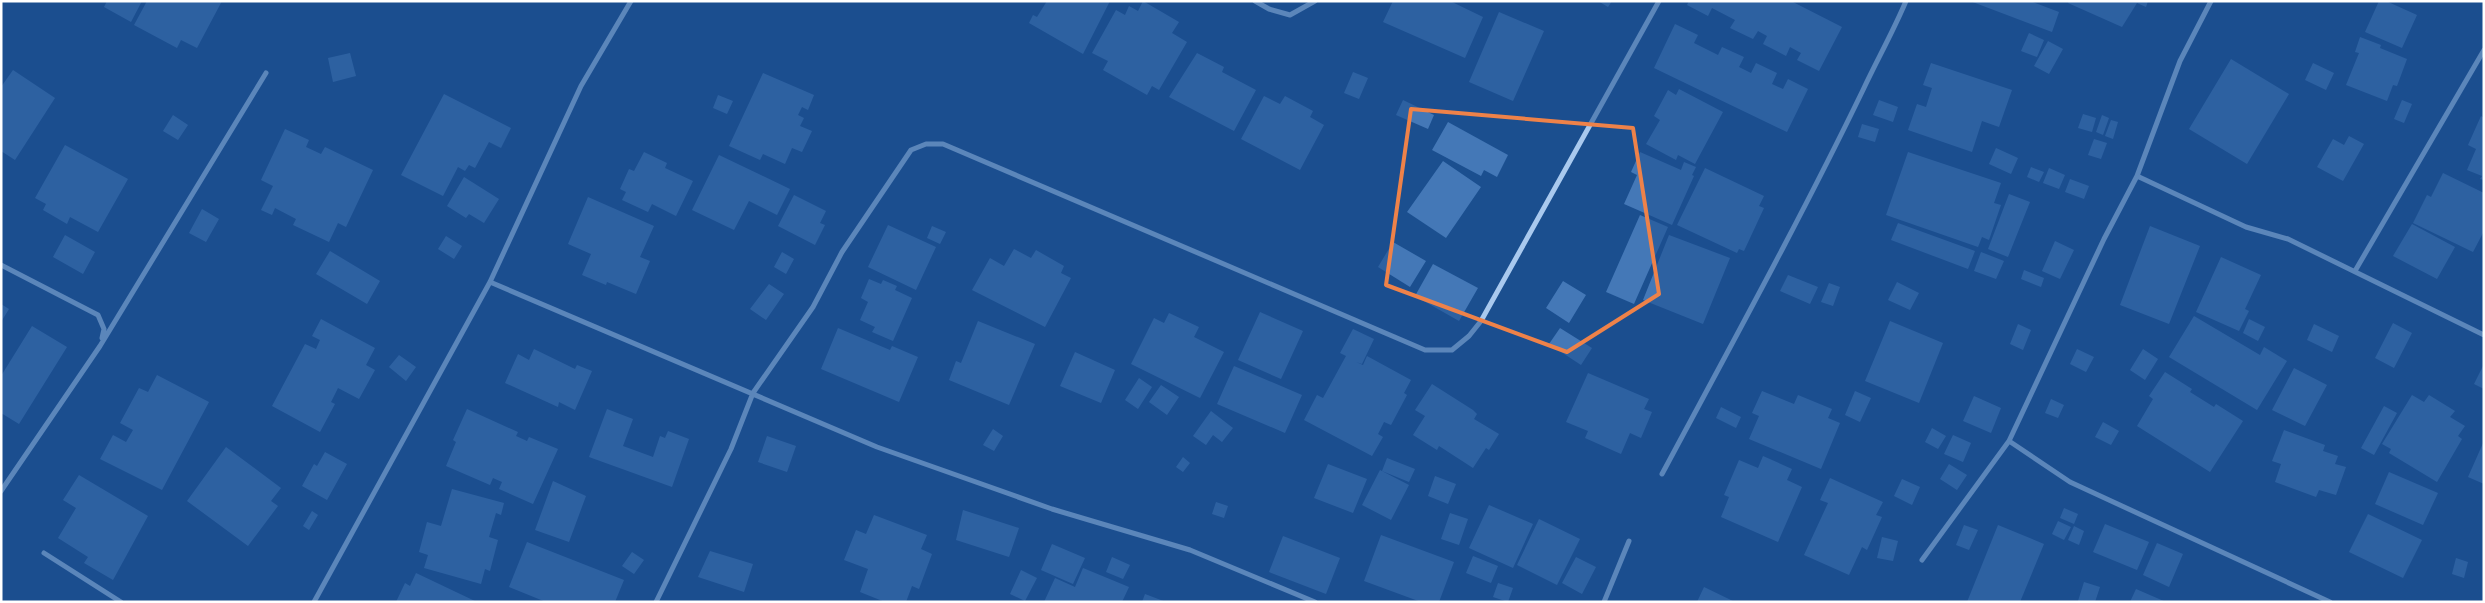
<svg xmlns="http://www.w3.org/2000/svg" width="2485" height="603" font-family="'Roboto Condensed',sans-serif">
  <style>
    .building { fill: #4478b7 }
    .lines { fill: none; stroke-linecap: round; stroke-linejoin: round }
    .minor { stroke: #a9c9ee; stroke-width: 5 }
    .marked { fill: none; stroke: #ee8249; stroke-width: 4; stroke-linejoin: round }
  </style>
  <rect width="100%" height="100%" fill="#1b4f8f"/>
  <!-- building -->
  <path class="building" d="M107 1H142L131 22 104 7Z
    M147 1H222L197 48 181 40 177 48 134 25Z
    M1047 1H1110L1083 54 1029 23 1033 15 1037 17Z
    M1143 1 1179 22 1172 33 1187 42 1159 90 1152 86 1147 95 1103 70 1108 61 1092 53 1116 10 1125 15 1129 6 1138 11Z
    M1393 1H1450L1483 17 1465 58 1383 22Z
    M1598 1H1612L1608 7Z
    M1689 1H1791L1842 27 1819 71 1797 60 1801 53 1790 47 1786 56 1763 44 1767 36 1758 31 1753 39 1730 28 1735 20 1712 8 1708 16 1687 5Z
    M1970 1H2030L2059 12 2052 32Z
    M2069 1H2148L2146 7 2137 3 2122 27 2068 3Z
    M2379 1H2386L2417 15 2402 48 2365 32Z
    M1499 12 1544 31 1513 101 1469 82Z
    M1675 24 1698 35 1694 43 1718 55 1722 47 1744 57 1739 67 1751 73 1756 63 1777 73 1772 84 1783 89 1788 79 1808 89 1787 132 1654 68Z
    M2029 33 2044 40 2037 57 2021 51Z
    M2360 37 2381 45 2380 48 2407 59 2397 86 2393 85 2387 101 2346 85 2359 53 2355 52Z
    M2048 41 2063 49 2049 74 2034 66Z
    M350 53 356 76 333 82 328 58Z
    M1197 53 1224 67 1222 72 1256 90 1234 131 1169 97Z
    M2231 59 2289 94 2247 164 2189 129Z
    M1931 63 2012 90 1999 127 1982 121 1972 152 1908 130 1917 104 1926 107 1932 88 1923 85Z
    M2313 63 2334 73 2326 90 2305 80Z
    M13 70 55 98 15 160 1 151V87Z
    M1353 72 1368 78 1359 99 1344 93Z
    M763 73 814 95 808 110 802 107 798 115 804 118 800 126 812 131 802 152 792 148 785 164 763 154 760 160 729 146Z
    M1679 89 1723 112 1695 164 1678 155 1676 160 1646 144 1660 120 1654 116 1668 90 1676 95Z
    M444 94 511 128 501 148 489 142 475 168 469 165 465 171 458 167 443 196 401 175Z
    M718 95 733 101 727 114 713 108Z
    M1264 96 1280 104 1285 96 1313 111 1310 117 1324 125 1300 170 1241 139Z
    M1403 100 1434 115 1428 129 1396 115Z
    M1879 100 1898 107 1893 122 1873 115Z
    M2402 100 2412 104 2404 123 2394 119Z
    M2083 114 2096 118 2092 132 2078 128Z
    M173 115 188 125 178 140 163 131Z
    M2102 115 2109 118 2103 135 2096 132Z
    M2481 116 2484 118V180L2480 179 2482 176 2467 170 2476 149 2468 145Z
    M2111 120 2118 122 2113 139 2105 136Z
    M1448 122 1508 155 1497 177 1484 170 1481 176 1432 150Z
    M1862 124 1879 129 1875 142 1858 137Z
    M285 129 309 140 306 147 321 154 325 147 373 170 346 227 338 223 329 242 293 225 296 219 275 208 272 215 261 210 273 186 261 180Z
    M2349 136 2364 144 2343 181 2317 167 2333 139 2344 145Z
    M2094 139 2107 143 2101 159 2088 155Z
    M65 145 128 179 98 232 70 217 67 224 43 210 46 204 35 198Z
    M1996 148 2018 158 2011 174 1989 164Z
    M644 152 667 163 665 168 693 181 676 216 652 204 648 212 622 200 626 192 620 189 629 169 634 171Z
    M1640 152 1681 170 1684 162 1696 167 1692 175 1694 176 1672 225 1624 204 1637 175 1631 172Z
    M1908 152 2001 183 1994 203 2001 205 1989 240 1982 237 1978 247 1886 215Z
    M719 155 790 189 777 215 749 201 734 230 692 210Z
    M1443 161 1481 187 1446 238 1407 212Z
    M2031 167 2044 172 2039 182 2027 177Z
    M1705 168 1764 196 1759 206 1764 208 1744 251 1739 249 1737 253 1677 225Z
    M2049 168 2065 175 2059 189 2043 183Z
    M2443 173 2484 193V231L2473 252 2413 223 2427 195 2431 197Z
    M464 177 499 199 484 223 469 214 466 218 447 206Z
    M2070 179 2089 186 2084 199 2065 192Z
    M2009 194 2030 202 2008 257 1988 249Z
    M794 195 826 211 820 223 825 225 815 245 778 226Z
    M588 197 654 226 640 257 650 261 636 294 607 282 606 285 582 275 591 254 568 244Z
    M202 209 219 219 206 242 189 233Z
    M1640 215 1668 227 1634 304 1606 292Z
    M1898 223 1975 251 1968 269 1891 240Z
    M2412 224 2455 247 2437 279 2393 256Z
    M888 225 936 247 916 290 868 267Z
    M932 226 946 232 940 244 927 238Z
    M2150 226 2200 246 2169 324 2120 305Z
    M65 235 95 252 83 274 53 257Z
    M1669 235 1730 258 1703 324 1643 300Z
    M446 236 462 246 454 259 438 249Z
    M2055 241 2074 250 2060 279 2042 271Z
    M1393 242 1426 261 1410 287 1378 267Z
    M1014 249 1031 258 1036 250 1064 266 1061 273 1071 278 1045 327 972 290 990 258 1004 266Z
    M330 251 380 281 367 304 316 274Z
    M782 252 794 259 786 274 774 267Z
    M1981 252 2004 261 1996 279 1974 271Z
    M2221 257 2261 275 2245 309 2249 311 2239 331 2196 312Z
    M1433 264 1478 288 1459 321 1415 296Z
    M2024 270 2044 278 2041 287 2021 279Z
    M1788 275 1818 287 1810 304 1780 291Z
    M869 279 881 284 883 280 897 286 895 290 912 298 893 341 872 332 875 327 860 320 868 302 861 298Z
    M1563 281 1586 295 1569 323 1546 308Z
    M1897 282 1919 293 1910 310 1888 300Z
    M1829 283 1840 287 1833 306 1821 302Z
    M769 284 784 294 766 320 750 309Z
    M1 304 9 309 1 322Z
    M1260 312 1303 331 1281 379 1238 360Z
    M1169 313 1199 327 1194 337 1224 352 1200 398 1131 364 1154 318 1164 323Z
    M2194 316 2260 355 2264 347 2287 361 2257 410 2169 357Z
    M321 319 375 348 366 365 375 370 359 399 338 388 331 402 335 404 320 432 272 406 305 344 316 349 320 340 312 336Z
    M2249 319 2265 327 2258 341 2243 333Z
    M978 321 1035 344 1009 405 949 380 956 361 961 363Z
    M1890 321 1943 343 1919 403 1865 381Z
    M2393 323 2412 333 2394 368 2375 358Z
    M2018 324 2031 330 2023 350 2010 344Z
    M2314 324 2339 336 2332 352 2307 340Z
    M32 326 67 347 19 424 1 413V376Z
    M838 328 890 350 892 346 918 357 899 402 821 369Z
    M1560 328 1592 348 1581 365 1549 344Z
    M1353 329 1374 339 1362 364 1356 362 1363 365 1367 356 1411 380 1404 393 1407 395 1391 425 1384 422 1378 434 1383 437 1372 456 1304 420 1317 395 1323 398 1346 356 1340 353Z
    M534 349 575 369 577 365 592 371 575 410 559 402 558 407 505 383 518 354 529 360Z
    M2077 349 2094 357 2086 372 2070 364Z
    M2143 349 2158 359 2145 380 2130 370Z
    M1075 352 1115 370 1101 403 1060 386Z
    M399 355 416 367 406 381 389 367Z
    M2484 364V389L2474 384Z
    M1234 366 1302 395 1285 433 1217 404Z
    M2294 368 2327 385 2305 426 2272 410Z
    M2165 372 2192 389 2190 392 2214 407 2216 404 2243 421 2210 472 2137 426 2153 399 2149 396Z
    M1588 373 1649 399 1644 409 1652 412 1641 438 1630 433 1621 454 1585 438 1588 431 1566 422Z
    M157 375 209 402 162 490 100 459 113 435 126 442 133 430 120 423 139 388 148 392Z
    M1139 378 1152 387 1138 409 1125 400Z
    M1432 384 1473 410 1477 414 1474 419 1499 434 1489 450 1486 448 1473 468 1439 446 1437 450 1413 435 1425 416 1415 410Z
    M1161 385 1179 397 1167 415 1149 402Z
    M1762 391 1794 404 1798 395 1832 409 1828 418 1840 423 1821 469 1749 439 1759 416 1752 413Z
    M1855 391 1871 398 1860 422 1845 415Z
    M2412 395 2424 402 2429 395 2455 411 2450 417 2465 426 2458 436 2462 439 2437 482 2389 453 2391 449 2382 444Z
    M1974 396 2001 408 1991 433 1963 421Z
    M2051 399 2064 405 2058 418 2045 413Z
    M2384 406 2397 413 2374 455 2361 448Z
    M1721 407 1741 417 1736 428 1716 418Z
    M467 409 518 432 516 436 527 441 529 437 558 449 533 504 499 489 502 482 493 478 490 485 446 466 456 442 453 440Z
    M607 409 633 419 623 446 653 457 660 436 665 438 668 431 689 439 672 487 589 457Z
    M1211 411 1233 428 1222 442 1213 435 1206 445 1193 436Z
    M2103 422 2119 431 2111 445 2095 437Z
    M1932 428 1946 436 1938 449 1925 442Z
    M993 429 1003 436 994 451 983 445Z
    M2284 430 2325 445 2323 451 2338 456 2335 464 2346 467 2336 495 2319 490 2316 497 2275 482 2281 464 2272 461Z
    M1953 435 1971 443 1963 462 1944 454Z
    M767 436 796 446 787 472 758 462Z
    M2484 441V484L2468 477Z
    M226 447 281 488 271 501 278 506 248 546 187 501Z
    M325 452 347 464 327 500 302 486 314 464 317 466Z
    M1763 456 1792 469 1787 480 1802 487 1778 542 1721 517 1729 497 1724 495 1739 460 1758 468Z
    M1183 457 1190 463 1183 472 1176 467Z
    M1387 458 1415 469 1409 482 1382 471Z
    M1328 464 1367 479 1353 513 1314 498Z
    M1949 464 1967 475 1957 490 1940 479Z
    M1380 470 1409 485 1391 520 1362 505Z
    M2389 472 2438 493 2423 525 2375 504Z
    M79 475 148 516 113 580 84 563 88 557 58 538 76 508 63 500Z
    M1435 476 1456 484 1448 504 1428 496Z
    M1830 478 1883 502 1876 515 1882 517 1867 550 1862 547 1849 575 1804 555 1828 503 1820 500Z
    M1902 479 1920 487 1912 505 1894 496Z
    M553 481 586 496 569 542 535 530Z
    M452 489 504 503 501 515 496 513 489 537 498 540 490 571 485 569 481 584 424 568 428 555 419 552 427 522 441 526Z
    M1216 502 1228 506 1224 518 1212 514Z
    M1489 505 1533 524 1513 568 1469 548Z
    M2064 508 2078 514 2074 524 2060 518Z
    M963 510 1019 528 1009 557 956 540Z
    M312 511 318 515 309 530 303 526Z
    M1450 513 1468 519 1459 545 1441 539Z
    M2368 514 2422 540 2403 578 2349 552Z
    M874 515 927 535 921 549 932 554 919 589 912 586 906 602H885L860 592 868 569 844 560 856 530 866 534Z
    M1539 519 1580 539 1557 585 1517 565Z
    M2058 521 2071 527 2064 540 2052 534Z
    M2105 524 2149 542 2137 570 2093 552Z
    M1964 525 1978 530 1969 550 1956 545Z
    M1998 525 2044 544 2020 602H1967Z
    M2074 526 2084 531 2079 545 2068 540Z
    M1381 535 1454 562 1439 602H1421L1364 581Z
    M1283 536 1340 558 1326 594 1269 572Z
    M1882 537 1898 541 1893 561 1877 558Z
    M527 542 624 580 615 602H546L509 587Z
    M2157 543 2183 554 2169 587 2143 575Z
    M1052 544 1085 558 1073 584 1041 570Z
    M710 551 753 564 744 592 698 577Z
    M632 552 644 560 634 574 622 566Z
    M1473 556 1498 566 1491 583 1466 573Z
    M1112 557 1130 565 1123 579 1106 572Z
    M1576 557 1596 567 1582 594 1562 583Z
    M2456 558 2468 562 2464 578 2452 574Z
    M1083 568 1129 587 1122 602H1044L1055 578 1075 587Z
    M1021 570 1037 578 1025 601 1010 594Z
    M416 573 477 602H396L405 583 410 586Z
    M2084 582 2100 587 2095 602 2078 601Z
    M1498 583 1513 588 1508 602 1493 597Z
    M1704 587 1735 602H1697Z
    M2136 589 2166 602H2130Z
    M1145 594 1166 602H1142Z"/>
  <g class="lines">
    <!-- minor -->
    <path class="minor" d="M1255 1 1269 9 1290 15 1315 1
      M2211 1 2180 61 2137 176 2104 239 2009 441 2070 482 2330 602
      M2137 176 2246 227 2288 239 2484 335
      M1 265 98 315 104 329 102 338
      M2355 271 2484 50
      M490 282 877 447 1052 509 1190 550 1315 602
      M1662 474C1730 347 1800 220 1863 90 1877 60 1893 32 1906 1
      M1 491 100 346 266 73
      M44 553 121 602
      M1922 560 2009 441
      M314 602 490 282 581 86 631 1
      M656 602 731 449 753 393 813 307 842 252 911 150 926 144H943L1425 350H1452L1469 336 1481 321 1659 1
      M1604 602 1629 541"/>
  </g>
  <!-- marked area -->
  <path d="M0 0H2485V603H0ZM1411 109 1633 128 1659 294 1567 352 1386 285Z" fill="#1b4f8f" fill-opacity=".55" fill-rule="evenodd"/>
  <path class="marked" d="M1411 109 1633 128 1659 294 1567 352 1386 285Z"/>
  <!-- border -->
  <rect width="2485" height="603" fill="none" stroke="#ffffff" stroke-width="5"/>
</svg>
